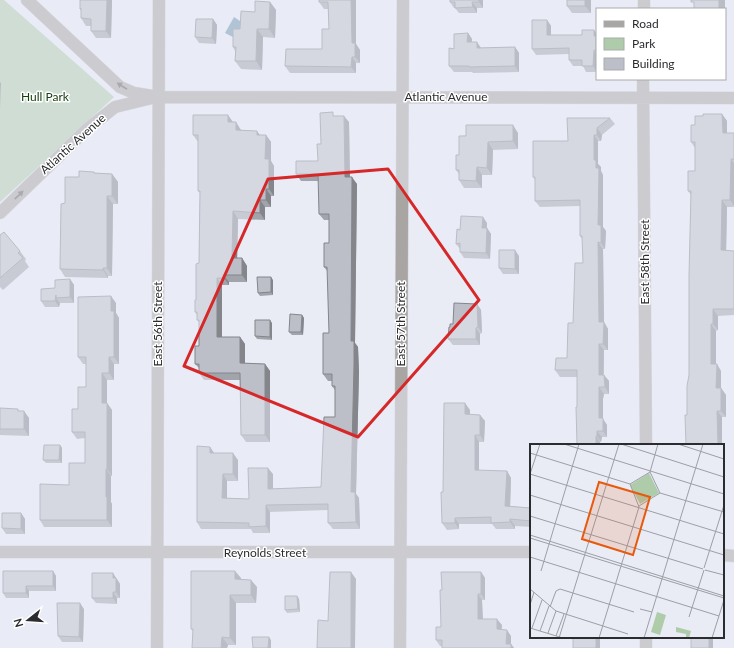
<svg xmlns="http://www.w3.org/2000/svg" width="734" height="648" font-family="Lato,sans-serif">
  <style>
    .green { fill: #afccaa }
    .water { fill: #6e96af }
    .lines { fill: none; stroke-linecap: round; stroke-linejoin: round }
    .minor-casing { stroke: #c7c9d1; stroke-width: 13 }
    .minor { stroke: #a8a5a2; stroke-width: 12 }
    .wall { fill: #a2a4ac }
    .shaded-wall { fill: #84868c }
    .building { fill: #bcbfc8; stroke: #84868c }
    .oneway { fill: #5d5c5d }
    .marked { fill: none; stroke: #d62828; stroke-width: 3; stroke-linejoin: round }
    .labels { text-anchor: middle; stroke-width: 3; stroke-linejoin: round; paint-order: stroke }
    .park-label { font-size: 12px; fill: #184010; stroke: #fff }
    .street-label { font-size: 12px; fill: #2b2c2f; stroke: #fff }
    .inset-road { fill: none; stroke: #9d9fa6; stroke-width: 1 }
    .view { fill: #e8590c; fill-opacity: 0.15; stroke: #e8590c; stroke-width: 2 }
    .inset-edge { fill: none; stroke: #2b2c2f; stroke-width: 2 }
  </style>
  <rect width="100%" height="100%" fill="#e9ebf5"/>
  <!-- green -->
  <path class="green" d="M0 0H4L114 97 0 202Z"/>
  <!-- water -->
  <path class="water" d="M234 17 243 23 235 38 225 33Z"/>
  <g class="lines">
    <defs>
      <path id="minor" d="M27 0 120 87 134 93 159 97 734 98
        M644 9V0
        M643 79 646 445
        M0 213 86 130 115 107 152 98
        M0 552H531
        M723 555 734 556
        M157 648 159 0
        M400 648 403 0
        M646 648V637"/>
    </defs>
    <!-- minor casing -->
    <use href="#minor" class="minor-casing"/>
    <!-- minor -->
    <use href="#minor" class="minor"/>
  </g>
  <!-- wall -->
  <path class="wall" d="M112 0 111 38H96L91 31V26H86L81 18V11L80 9Z
    M319 0H356V44L360 50V63H356V73H290L285 66 322 49 329 29 328 9H324L319 2Z
    M483 0V8H477V13H459L455 8H454L450 2Z
    M591 0V13H572L567 6Z
    M270 2 276 10 275 38 263 37 262 70 241 69 235 61V51L233 47 240 29 255 12Z
    M213 19 217 25 216 44 199 43 195 37Z
    M547 20 551 26V35H582L594 30 597 34V72H586L583 66H573L569 60V54L536 55 532 49Z
    M468 33 472 39V42L481 48 515 47 519 53V72L473 73 472 72H454L449 66 454 49Z
    M722 114 727 121V133H734V207H727L726 251H734V315L718 316V330L716 331V364L721 371V388L726 395V417H722V445H686L687 415 689 375 691 195 688 191 695 171V148L691 142 695 125 703 116Z
    M335 116 349 122 350 177 357 184 355 343 358 347 359 372 356 494 359 498 360 529H333L328 523V510L270 512V533H253L251 529H201L197 522 210 447 214 453 238 460V481H227V498L249 499 273 474V489L321 487 335 417V390L332 386V381H328L323 374 329 333 328 272 324 267 329 243V220H324L319 214V181H301L296 174 318 161 321 144Z
    M610 118 615 124 602 135 601 141H598V164L601 167V171L603 175V227L606 231 605 249H603L604 322 608 329V350H604V375L609 381V394H604L603 399V419L607 425V437H602L601 442H600V445H577V377H560L555 370 567 358 583 263V240L580 236V206L540 207 535 201V180L533 177 568 141Z
    M233 122 241 130 261 135H266L271 142V161L274 166V196H271V207H265V220L238 219 237 258H242L247 266V282H229V285H222V337H240L245 344V363L265 364 270 371V442H246L241 435 240 380H204L199 373V368L195 364 199 346V322L197 320V315L195 312 199 263 200 193 198 191V142L193 135Z
    M518 133V149L493 150 492 175H482V188H464L459 180V174L456 170 459 155V136Z
    M94 172 95 173 112 174 118 182V204H113L112 276H108V278L65 277 60 269 65 203 79 177Z
    M487 223V228L491 234 490 259 464 258 460 252V249L456 244 460 230Z
    M0 235 20 251 26 259 25 261 29 267 3 290 0 287Z
    M519 256V274H503L499 268Z
    M70 279 74 285V303H60L59 307H45L41 301 55 288Z
    M273 280V295L260 296 258 293Z
    M116 303V313L119 318V364H114V380H107V403L112 410V476H111V502L112 504V527H44L40 520 69 485 85 463V438L77 439 72 432 78 409 86 387V364H83L78 357Z
    M477 304 481 310 482 333 480 334V345H453L448 339 450 327Z
    M302 315 304 318 303 335H292L289 332Z
    M272 323V340L257 339 255 336Z
    M0 391V408L20 411 29 418V436L0 435Z
    M470 410V415H480L485 421 484 442H479V471H507L511 478 510 506 531 508V527L515 526V529H496L492 524H459V529L447 530 442 523 443 492Z
    M60 445 62 448V463H46L43 460Z
    M21 513 25 519V534H6L2 528Z
    M53 571 56 576V591H29V598H6L3 593Z
    M481 572 485 578V600H482L483 619 502 625 501 630 511 636V644L514 648H442V646H440L436 640 441 627 442 590Z
    M241 578V580L257 587 256 603H236V645H228L227 648 193 631 191 629Z
    M117 579 120 584V598H117V604L96 603 92 598Z
    M297 596 299 599 300 612 287 613 285 610Z
    M84 609 83 642H62L58 636Z"/>
  <!-- shaded-wall -->
  <path class="shaded-wall" d="M107 0H112L111 38 106 31Z
    M351 0H356V44L360 50V63L355 57 352 43Z
    M479 0H483V8L479 2Z
    M585 0H591V13L585 6Z
    M719 0H725V9H719Z
    M270 2 276 10 275 38 269 29Z
    M472 2 477 8V13L473 7Z
    M213 19 217 25 216 44 212 38Z
    M547 20 551 26V41L547 35Z
    M257 29 263 37 262 70 256 61Z
    M594 30 597 34V51L594 36Z
    M468 33 472 39 471 48 467 42Z
    M477 42 481 48V54L477 48Z
    M515 47 519 53V72L515 66Z
    M594 50 597 55V72L593 66Z
    M352 57 356 63V73L351 67Z
    M0 82 1 83 0 109Z
    M722 114 727 121V140L723 133Z
    M228 115 233 122V130L228 122Z
    M344 116 349 122 350 184 345 177Z
    M236 122 241 130V137L236 130Z
    M513 125 518 133V149L513 141Z
    M597 128 602 135 601 141 597 135Z
    M257 131 262 138 257 135Z
    M266 135 271 142V161L274 166V196L269 189 265 159Z
    M594 135 598 141V164L601 167V171L603 175V227L606 231 605 249 601 243 598 225 596 168 594 160Z
    M488 142 493 150 492 175 487 168Z
    M731 159 734 163V206L730 200Z
    M477 167 482 175V188L476 181Z
    M112 174 118 182V204L112 196Z
    M352 177 357 184 355 343 358 347 359 372 356 494 359 498 360 529 356 522 351 492V341Z
    M266 189 271 196V207L266 200Z
    M107 196 113 204 112 276 107 268Z
    M260 200 265 207V220L260 213Z
    M722 200 727 207 726 257 721 250Z
    M233 211 238 219 237 266 232 258Z
    M483 217 487 223 486 234 482 228Z
    M487 228 491 234 490 259 486 253Z
    M598 242 603 249 604 322 608 329V350L603 344 599 322Z
    M515 250 519 256V274L515 269Z
    M242 258 247 266V282L242 275Z
    M103 268 108 276V278L103 270Z
    M223 275 229 282V285L224 278Z
    M271 277 273 280V295L271 292Z
    M217 278 222 285V344L217 337Z
    M70 279 74 285V303L70 297Z
    M111 296 116 303V313L119 318V364L114 357 111 311Z
    M56 298 60 303 59 307 55 301Z
    M477 304 481 310 482 333 478 327Z
    M713 309 718 316V330L713 324Z
    M302 315 304 318 303 335 301 332Z
    M270 320 272 323V340L270 337Z
    M711 324 716 331V371L711 364Z
    M476 328 480 334V345L476 339Z
    M240 337 245 344V371L240 363Z
    M599 344 604 350 603 381 599 375Z
    M109 357 114 364V380L109 373Z
    M265 364 270 371V442L265 435Z
    M717 364 721 371V388L726 395V417L721 411 716 388Z
    M102 373 107 380V410L102 403Z
    M604 375 609 381V394L605 387Z
    M599 387 604 394 603 399V419L607 425V437L603 431 599 418Z
    M107 403 112 410V476L107 469Z
    M465 403 470 410V421L465 414Z
    M24 411 29 418V436L24 429Z
    M717 411 722 417V445H718Z
    M480 415 485 421 484 442 480 435Z
    M597 431 602 437 601 442 597 436Z
    M475 435 479 442V477L475 470Z
    M596 436 600 442V445H596Z
    M60 445 62 448V463L59 460Z
    M210 447 214 453H210Z
    M233 453 238 460V481L233 474Z
    M268 468 273 474V495L268 489Z
    M106 469 111 476V502L112 504V527L107 520 106 497Z
    M507 471 511 478 510 512 505 506Z
    M223 474 227 481V504L222 498Z
    M266 505 270 512V533L266 526Z
    M21 513 25 519V534L21 529Z
    M455 518 459 524V529L455 523Z
    M510 519 515 526V529L510 522Z
    M53 571 56 576V591L53 586Z
    M235 571 241 578V587L235 579Z
    M351 572 356 579 355 648H351Z
    M481 572 485 578V600L481 594Z
    M113 573 120 584V598L116 592 113 578Z
    M251 580 257 587 256 603 251 595Z
    M26 586 29 591V598L26 593Z
    M113 592 117 598V604L113 598Z
    M478 594 482 600 483 625 478 619Z
    M230 595 236 603V645L230 638Z
    M297 596 299 599 300 612 298 609Z
    M80 603 84 609 83 642 79 637Z
    M497 619 502 625 501 636 497 629Z
    M507 630 511 636V648L506 644Z
    M222 637 228 645 227 648H221Z
    M269 637 271 640V648H268Z
    M596 637H600V648H596Z
    M709 637H713V648H709Z
    M511 644 514 648H511Z"/>
  <!-- building -->
  <path class="building" d="M80 0H107L106 31H91V19L81 18V8L80 9Z
    M319 0H351L352 43H355V57H352L351 67 285 66 286 49H322V29H329L328 2H319Z
    M450 0H479V2H472L473 7 455 8V2H450Z
    M567 0H585V6H567Z
    M691 0H719V9H694V2H691Z
    M255 1 270 2 269 29H257L256 61H235L236 47H233V29H240L241 11 255 12Z
    M196 19H213L212 38 195 37Z
    M532 20H547V35H582V30H594V36H596V50H594L593 66H582V60H569V48L532 49Z
    M468 33 467 42H477V48L515 47V66L469 67V66H449V48L454 49V34Z
    M333 112V116H344L345 177H352L351 341H354V365L351 492H355L356 522 328 523V504L266 505V526L249 527V523L197 522V446L210 447V453H233V474H223L222 498 249 499 248 468H268V489L321 487 324 417H335V386H332V374H323V333H329L327 267H324V243H329V214H319L318 174H296V161H318L317 144H321L320 113Z
    M703 114H722L723 133H734V159H731L730 200H722L721 250 734 251V309H713V324H711V364H717L716 388H721V411H717L718 445H686L685 415H687V386L689 375V276L691 191H688V171H695V142H691V125H695V116H703Z
    M193 115H228V122H236V130L257 131V135H266L265 159H269V189H266V200H260V213L233 211 232 258H242V275H223L224 278H217V337H240V363L265 364V435H241L240 373H199V364H195V346H199V320H197V312H195V300H196V264L199 263 200 191H198V135H193Z
    M567 118H610L597 128V135H594V160H596V168H599L598 225H601V243L598 242 599 322H604L603 344H599V375H604L605 387H599V418H603V431H597V436H596V445H577L576 407H577V370H555L556 358H567L568 323H573L575 263H583L582 236H580V200L535 201V177H533V141H568Z
    M466 125H513V141L488 142 487 168 477 167 476 181 459 180V170H456V155H459V136H466Z
    M79 171 94 172V173L112 174V196H107V268H103V270L60 269 61 204 65 203V177H79Z
    M461 216 483 217 482 228H487L486 253 460 252V243L456 244 457 229 460 230Z
    M4 232 20 251 18 253 23 258 0 278V235Z
    M499 250H515V269L499 268Z
    M257 277H271V292L258 293Z
    M70 279V297L56 298V295L55 301H41V289L55 288V280Z
    M111 296V311H114V357H109V373H102V403H107V469H106V497H107V520H40V484L69 485V463H85V432H72V409H78V387H86V357H78V297Z
    M454 303 477 304 478 327 476 328V339H448L449 327H450V324H453Z
    M290 314 302 315 301 332H289Z
    M255 320H270V337L255 336Z
    M444 403H465V414L480 415V435H475V470L507 471 505 506 531 508V521L510 519V522L491 523V517L455 518V523H442L441 492H443Z
    M0 408 18 409V411H24V429H0Z
    M44 445H60L59 460H43Z
    M2 513H21V529L2 528Z
    M3 571H53V586H26V593H3Z
    M191 571H235V579L251 580V595H230V638L222 637 221 648H192L193 629H191Z
    M330 572H351V648H317L318 620 328 621Z
    M441 572H481V594H478V619H497V629L507 630 506 644H511V648H442V640H436V627H441L440 590H442Z
    M92 573H113V578H116V592H113V598H92Z
    M285 596H297L298 609 285 610Z
    M57 603H80L79 637 58 636Z
    M252 637H269L268 648H253Z
    M573 637H596V648H573Z
    M689 637H709V648H691V638Z"/>
  <!-- one-way arrows -->
  <defs><path id="oneway-solid" d="M-6-.8H1V-3.2L6.5 0L1 3.2V.8H-6Z"/></defs>
  <g class="oneway">
    <use href="#oneway-solid" transform="translate(122 86) rotate(-147)"/>
    <use href="#oneway-solid" transform="translate(19 195) rotate(-44)"/>
  </g>
  <!-- marked area -->
  <path d="M0 0H734V648H0ZM388 169 479 300 358 437 184 366 268 179Z" fill="#e9ebf5" fill-opacity=".55" fill-rule="evenodd"/>
  <path class="marked" d="M388 169 479 300 358 437 184 366 268 179Z"/>
  <g class="labels">
    <!-- park labels -->
    <g class="park-label">
      <text x="45" y="101">Hull Park</text>
    </g>
    <!-- street labels -->
    <g class="street-label">
      <text x="446" y="101">Atlantic Avenue</text>
      <text transform="translate(73 144) rotate(-42)" y="4">Atlantic Avenue</text>
      <text transform="translate(645 262) rotate(-90)" y="4">East 58th Street</text>
      <text transform="translate(158 324) rotate(-90)" y="4">East 56th Street</text>
      <text transform="translate(401 324) rotate(-90)" y="4">East 57th Street</text>
      <text x="265" y="557">Reynolds Street</text>
    </g>
  </g>
  <!-- overview -->
  <g transform="translate(530 444)">
    <rect width="194" height="194" fill="#e9ebf5"/>
    <path d="M119 29 129 49 110 60 100 41ZM127 168 136 171 130 191 121 188ZM146 183 161 187 159 194H156V190L146 188Z" fill="#afccaa"/>
    <path class="inset-road" d="M34 0 194 50M91 0 194 33M128 0 120 28 130 49M148 0 194 15M0 9 100 40M0 30 194 90M0 30 10 0M100 40 120 28M130 49 194 68M0 51 194 111M109 62 130 49M0 72 173 125M0 91 194 152M0 94 194 154M0 113 189 172M174 124 194 61M175 126 194 131M11 127 49 0M0 145 26 167 98 190M0 161 4 148M20 163 26 147 30 145 104 168M110 165 122 168M159 173 174 126M0 184 33 194M2 184 12 156M10 187 19 162M18 189 26 167M26 192 34 170M29 194 89 0M69 194 109 63 100 40M114 194 173 0M182 194 194 156"/>
    <path class="view" d="M69 38 120 53 103 111 52 95Z"/>
    <rect width="194" height="194" class="inset-edge"/>
  </g>
  <!-- legend -->
  <rect x="596" y="8" width="130" height="72" fill="#ffffff" stroke="#aaabac"/>
  <rect x="604" y="21" width="20" height="6" fill="#a8a5a2" stroke="#aaabac"/>
  <text x="632" y="28" font-size="12" fill="#2b2c2f">Road</text>
  <rect x="604" y="38" width="20" height="12" fill="#afccaa" stroke="#aaabac"/>
  <text x="632" y="48" font-size="12" fill="#2b2c2f">Park</text>
  <rect x="604" y="58" width="20" height="12" fill="#bcbfc8" stroke="#aaabac"/>
  <text x="632" y="68" font-size="12" fill="#2b2c2f">Building</text>
  <!-- north arrow -->
  <g transform="translate(28 620) rotate(253)" stroke="#ffffff" stroke-width="3" paint-order="stroke">
  <path d="M0-3L7 15L0 10L-7 15Z" fill="#2b2c2f"/>
  <text y="-6" font-size="11" font-weight="bold" text-anchor="middle" fill="#2b2c2f">N</text>
  </g>
</svg>
